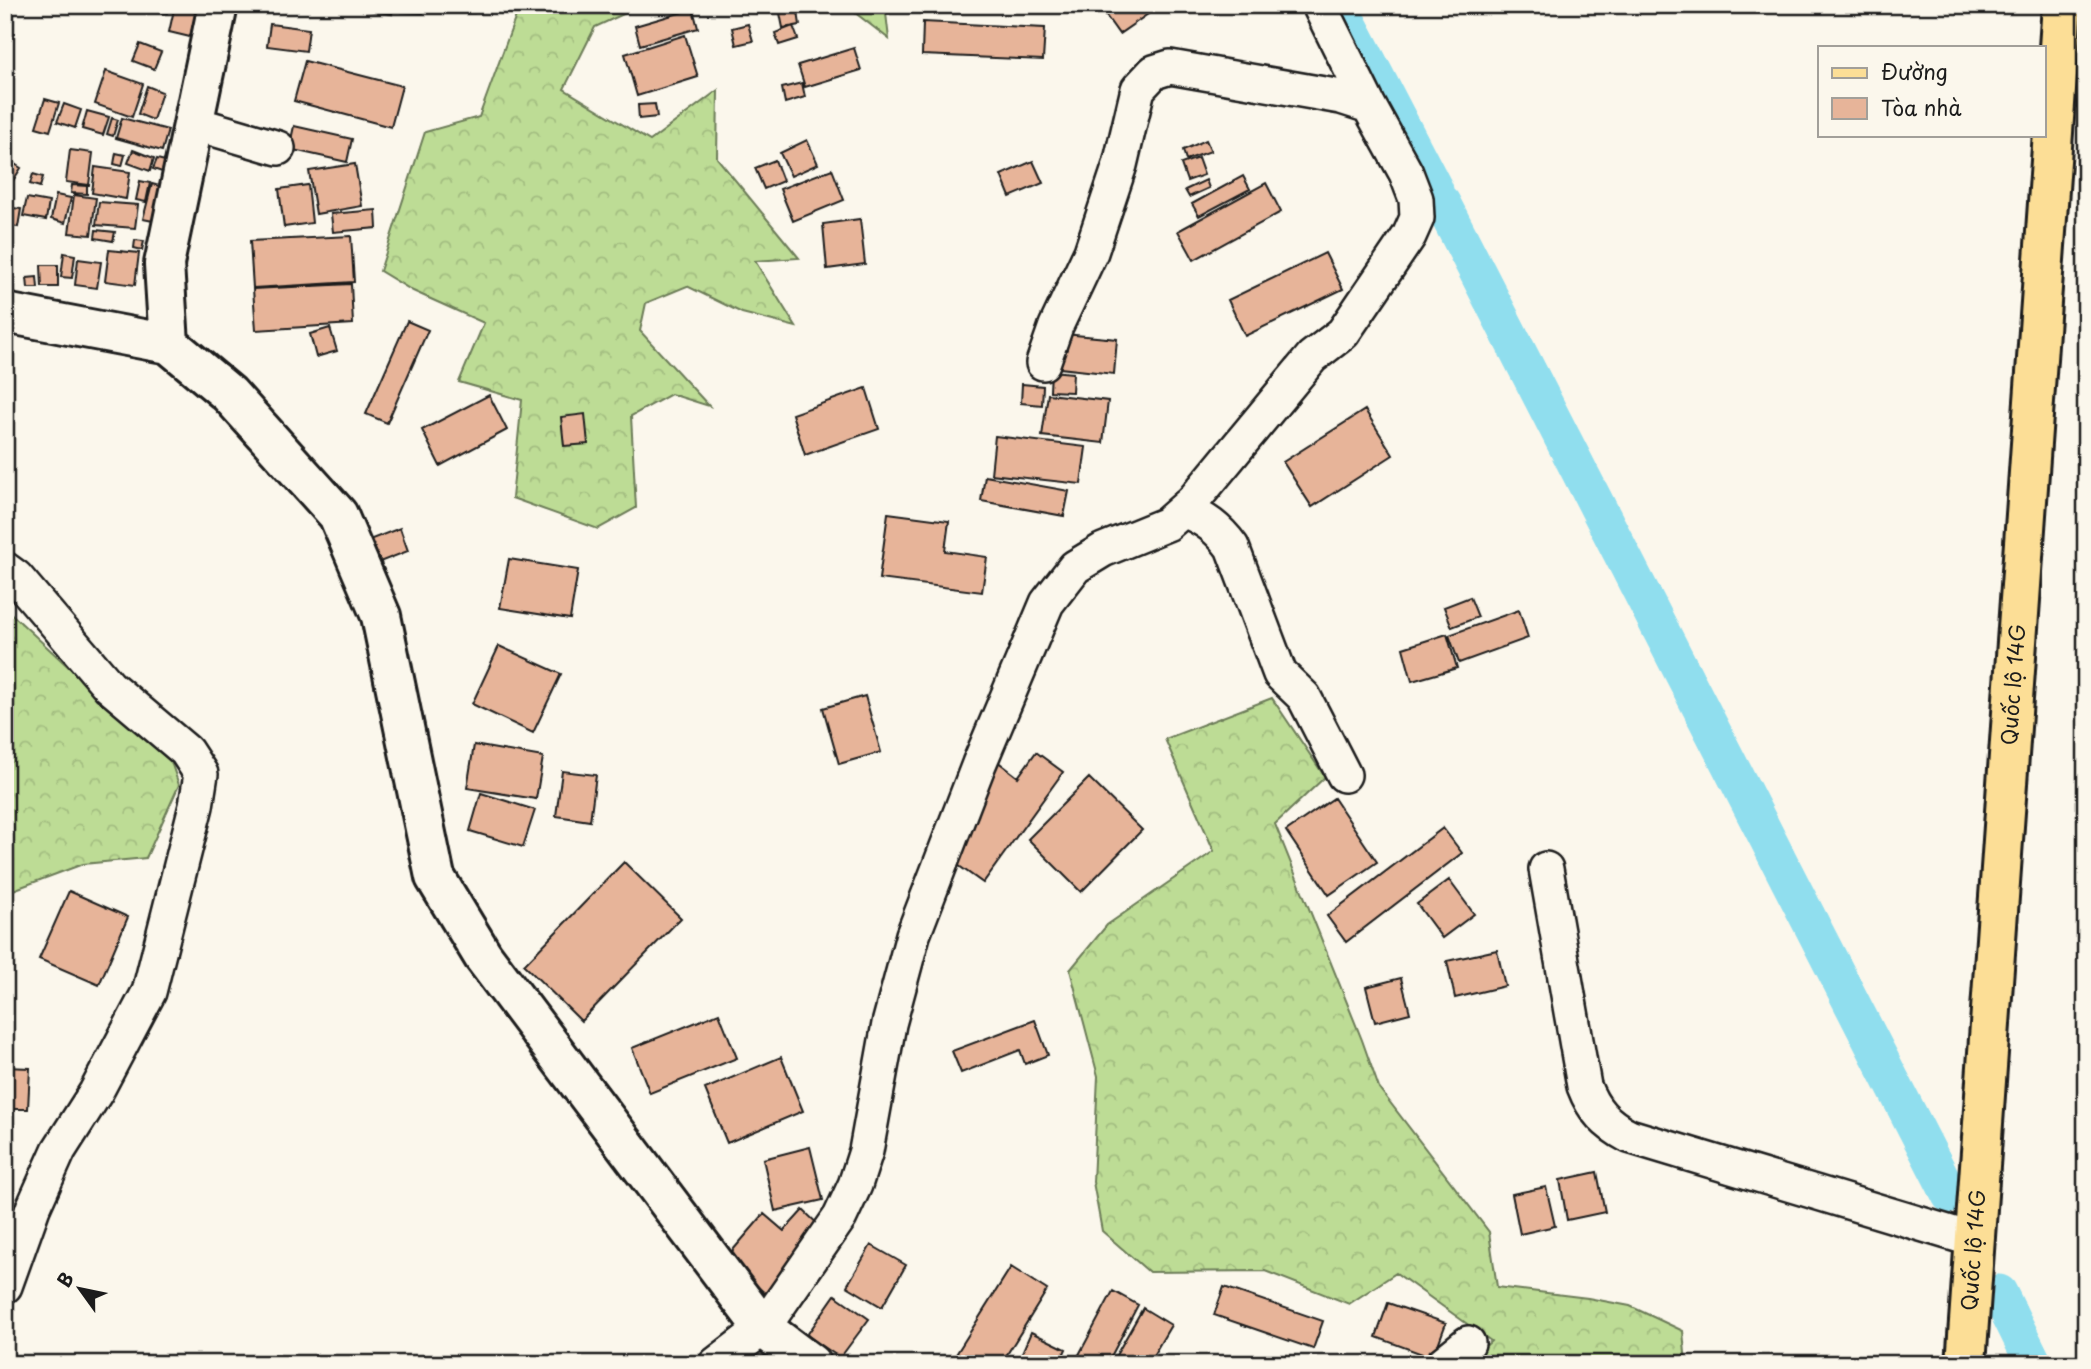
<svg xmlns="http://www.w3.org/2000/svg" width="2091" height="1369" font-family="'Playpen Sans',sans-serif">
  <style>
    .forest { fill: url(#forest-crowns); stroke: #6c7c58; stroke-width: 2 }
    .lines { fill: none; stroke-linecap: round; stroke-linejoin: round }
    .canal { stroke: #90deee; stroke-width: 37 }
    .building { fill: #e7b499; stroke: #1c1c1c; stroke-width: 2 }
    .minor-casing { stroke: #1c1c1c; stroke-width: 38 }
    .tertiary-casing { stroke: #1c1c1c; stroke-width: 44 }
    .primary-casing { stroke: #1c1c1c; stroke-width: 44 }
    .minor { stroke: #fbf7ec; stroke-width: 33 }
    .tertiary { stroke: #fbf7ec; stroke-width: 38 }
    .primary { stroke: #fcde96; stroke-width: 38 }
    .labels { text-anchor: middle; stroke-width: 5; stroke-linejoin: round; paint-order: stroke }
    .street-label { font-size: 21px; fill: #1c1c1c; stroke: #fbf7ec }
  </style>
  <defs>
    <pattern id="forest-crowns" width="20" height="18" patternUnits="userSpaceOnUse" patternTransform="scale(1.75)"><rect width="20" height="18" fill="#bddc95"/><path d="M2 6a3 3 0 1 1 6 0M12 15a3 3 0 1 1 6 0" fill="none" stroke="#a2bc80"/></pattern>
  </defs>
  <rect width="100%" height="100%" fill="#fbf7ec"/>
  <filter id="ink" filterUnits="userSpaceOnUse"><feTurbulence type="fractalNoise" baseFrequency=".0143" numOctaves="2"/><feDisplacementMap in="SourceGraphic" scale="14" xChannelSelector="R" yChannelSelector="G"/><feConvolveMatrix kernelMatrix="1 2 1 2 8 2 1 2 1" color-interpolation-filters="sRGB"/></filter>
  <g filter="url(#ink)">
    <!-- forest -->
    <path class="forest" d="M520 5H643L595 27 564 89 650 141 718 90 717 158 799 258 755 261 796 327 742 313 687 286 646 303 640 331 709 406 671 394 631 416 636 508 598 529 512 498 522 400 459 382 484 323 413 291 380 271 425 132 479 117Z
      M845 5H885L889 39Z
      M5 608 171 762 179 785 146 858 83 864 5 893Z
      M1272 698 1325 777 1275 824 1362 1040 1379 1088 1489 1232 1497 1287 1588 1298 1630 1306 1683 1331 1686 1364H1466L1491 1341 1396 1273 1349 1304 1265 1271 1149 1272 1102 1231 1093 1182 1098 1076 1070 970 1107 925 1214 851 1165 739Z"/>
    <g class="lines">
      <!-- canal -->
      <path class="canal" d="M1339 5 1435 190
        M1442 203 1950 1195
        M1999 1293 2034 1364"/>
    </g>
    <!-- building -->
    <path class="building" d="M120 5H168L167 13 120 10Z
      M175 5H198L190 37 169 32Z
      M334 5H394L392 14Z
      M401 5H424L423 13 401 12Z
      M441 5H475L474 13 441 12Z
      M797 5 800 25 783 28 779 8Z
      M1115 5H1161L1119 34 1104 13Z
      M693 9 698 28 640 45 635 26Z
      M923 22 1045 28 1043 60 922 55Z
      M270 24 309 29 306 51 267 46Z
      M748 24 753 41 736 45 732 28Z
      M793 26 798 39 779 45 775 33Z
      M685 35 698 77 637 96 625 54Z
      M140 44 161 52 154 69 133 61Z
      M854 48 861 70 805 87 798 65Z
      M305 61 402 86 391 127 294 101Z
      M106 71 143 84 132 117 95 104Z
      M802 83 805 97 785 103 782 88Z
      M147 86 162 92 153 120 138 114Z
      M45 99 59 103 50 131 36 127Z
      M64 104 81 110 75 128 57 122Z
      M655 104 657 117 639 119 638 105Z
      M87 111 109 117 103 135 82 129Z
      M112 118 118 120 113 136 107 134Z
      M122 118 168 130 162 151 116 138Z
      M294 126 352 139 347 162 289 149Z
      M807 140 818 164 791 176 780 153Z
      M1206 140 1211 151 1186 160 1183 150Z
      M70 150 93 153 89 185 66 182Z
      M133 150 154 158 150 171 128 163Z
      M116 153 125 155 122 166 114 164Z
      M5 158 21 168 5 193Z
      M1198 158 1204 175 1187 181 1181 164Z
      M157 159 165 161 162 172 153 169Z
      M775 160 783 181 764 189 755 168Z
      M1033 161 1043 183 1010 197 1001 175Z
      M355 164 362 206 316 214 309 171Z
      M95 167 130 172 126 199 92 193Z
      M832 169 844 200 793 221 780 189Z
      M33 174 43 177 40 187 30 184Z
      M1243 176 1250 189 1199 216 1192 204Z
      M1206 180 1209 188 1189 197 1185 190Z
      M140 181 150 183 146 202 136 200Z
      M1266 183 1281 212 1194 260 1178 231Z
      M152 184 167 188 158 222 143 219Z
      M72 185 87 186V194L71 193Z
      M308 185 312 223 284 227 279 189Z
      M56 195 71 198 65 223 51 219Z
      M74 195 96 198 91 235 69 233Z
      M27 198 49 202 46 220 23 216Z
      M99 202 138 205 135 228 96 225Z
      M13 208 21 209 18 227 11 226Z
      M376 210 377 228 333 232 331 214Z
      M860 219 865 264 827 269 823 224Z
      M96 230 115 232 113 241 95 238Z
      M351 236 354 282 253 288 250 241Z
      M135 240 144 241 142 250 134 248Z
      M109 250 139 253 135 285 105 281Z
      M64 253 75 255 72 278 61 277Z
      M1325 253 1343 289 1245 336 1228 300Z
      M78 259 101 262 97 288 75 285Z
      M41 265H58V287H42Z
      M37 277 38 288H28L27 278Z
      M351 284 353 324 256 330 253 289Z
      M407 321 428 330 387 423 366 414Z
      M330 328 337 351 316 357 310 334Z
      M1064 334 1117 339 1114 374 1060 368Z
      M1051 371 1073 373 1072 392 1050 391Z
      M1022 384 1043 386 1042 405 1021 403Z
      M866 388 879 429 805 455 792 414Z
      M1048 394 1108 401 1103 443 1042 436Z
      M489 395 507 430 440 466 422 430Z
      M1365 410 1393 455 1312 507 1283 462Z
      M585 414 588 444 564 446 561 417Z
      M995 436 1086 447 1081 484 991 474Z
      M985 476 1069 491 1064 516 981 501Z
      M888 513 949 521 945 551 987 557 982 592 879 579Z
      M400 528 408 551 372 565 364 542Z
      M509 559 578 570 570 619 500 608Z
      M1470 597 1478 617 1452 627 1444 607Z
      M1519 610 1528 638 1459 663 1449 635Z
      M1447 634 1457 668 1412 681 1403 648Z
      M499 646 561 674 533 733 472 704Z
      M865 696 881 752 839 764 823 708Z
      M474 745 543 757 536 799 467 788Z
      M1036 752 1063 772 983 883 948 858 978 816 964 806 997 761 1018 777Z
      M562 771 596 775 590 821 556 816Z
      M1089 778 1142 830 1081 892 1028 839Z
      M481 793 535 810 523 847 470 831Z
      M1334 798 1377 862 1329 895 1286 831Z
      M1443 828 1462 853 1346 942 1327 916Z
      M624 862 681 918 581 1021 524 965Z
      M1449 880 1474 914 1442 938 1417 904Z
      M69 891 128 917 99 985 39 959Z
      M1497 950 1505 986 1455 998 1447 961Z
      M1401 978 1410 1013 1375 1022 1366 987Z
      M719 1013 737 1058 650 1093 632 1048Z
      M1035 1020 1048 1055 1025 1064 1020 1050 961 1073 952 1051Z
      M781 1057 803 1111 727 1143 705 1089Z
      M5 1067 30 1068 28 1109H5Z
      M810 1147 823 1200 775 1211 763 1159Z
      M1597 1172 1605 1212 1567 1220 1560 1180Z
      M1546 1187 1555 1226 1520 1234 1512 1194Z
      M803 1210 824 1230 767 1295 726 1258 764 1214 784 1231Z
      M871 1245 906 1265 882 1307 847 1286Z
      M1011 1267 1047 1290 1001 1364H950Z
      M1224 1287 1323 1321 1313 1349 1214 1315Z
      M1113 1291 1138 1305 1107 1364H1074Z
      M835 1295 869 1319 840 1358 807 1335Z
      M1388 1303 1446 1323 1433 1358 1376 1337Z
      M1143 1308 1171 1325 1148 1364H1111Z
      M1031 1332 1066 1349 1059 1364H1017Z"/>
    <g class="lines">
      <defs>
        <path id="minor" d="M193 123 278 148
          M1043 363 1056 326 1091 252 1120 165 1138 89 1154 72 1170 67 1341 97 1369 106
          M1184 510C1205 519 1218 528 1232 547L1280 674 1304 697 1344 775
          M5 569 16 577 109 686 186 751 201 774 196 806 149 992 96 1092 59 1150 33 1208 5 1286
          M1546 869 1584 1086C1593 1110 1606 1124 1629 1136L1974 1240
          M716 1364 763 1328 840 1217 855 1185 866 1151 889 1024 913 935 979 764 1047 603 1075 567 1103 550 1167 524 1192 502 1312 357 1343 333 1409 236 1417 218 1416 199 1406 173 1369 106 1319 5
          M1442 1364 1468 1343"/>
        <path id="tertiary" d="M218 5 164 264 169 344 229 394 338 515 381 616 435 877 483 956 763 1328 811 1364
          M5 313 169 344"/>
        <g id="primary">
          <path id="s1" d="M1966 1364 2062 5"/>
        </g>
      </defs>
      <!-- minor casing -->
      <use href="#minor" class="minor-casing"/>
      <!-- tertiary casing -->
      <use href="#tertiary" class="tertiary-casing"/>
      <!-- primary casing -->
      <use href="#primary" class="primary-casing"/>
      <!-- minor -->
      <use href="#minor" class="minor"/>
      <!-- tertiary -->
      <use href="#tertiary" class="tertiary"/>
      <!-- primary -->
      <use href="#primary" class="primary"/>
    </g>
  </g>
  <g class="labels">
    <!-- street labels -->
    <g class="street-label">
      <text dy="7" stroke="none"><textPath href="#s1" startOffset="681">Quốc lộ 14G</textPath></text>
      <text dy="7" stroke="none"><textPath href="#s1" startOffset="114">Quốc lộ 14G</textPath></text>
    </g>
  </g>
  <!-- margin -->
  <rect width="2091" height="1369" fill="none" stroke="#fbf7ec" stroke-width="28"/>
  <rect x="14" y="14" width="2063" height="1341" fill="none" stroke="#1c1c1c" stroke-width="2.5" filter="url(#ink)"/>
  <!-- legend -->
  <rect x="1818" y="46" width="228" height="91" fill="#fbf7ec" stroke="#a29f99" stroke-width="2"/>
  <rect x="1832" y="68" width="35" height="10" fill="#fcde96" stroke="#a29f99" stroke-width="2"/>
  <text x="1881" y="80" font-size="21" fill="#1c1c1c">Đường</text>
  <rect x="1832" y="98" width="35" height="21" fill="#e7b499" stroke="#a29f99" stroke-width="2"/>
  <text x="1881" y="116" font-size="21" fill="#1c1c1c">Tòa nhà</text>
  <!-- north arrow -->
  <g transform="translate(80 1289) rotate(303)" stroke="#fbf7ec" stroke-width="5" paint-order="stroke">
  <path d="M0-5L12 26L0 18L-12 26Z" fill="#1c1c1c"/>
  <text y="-10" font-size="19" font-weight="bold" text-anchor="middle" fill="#1c1c1c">B</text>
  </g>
</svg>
